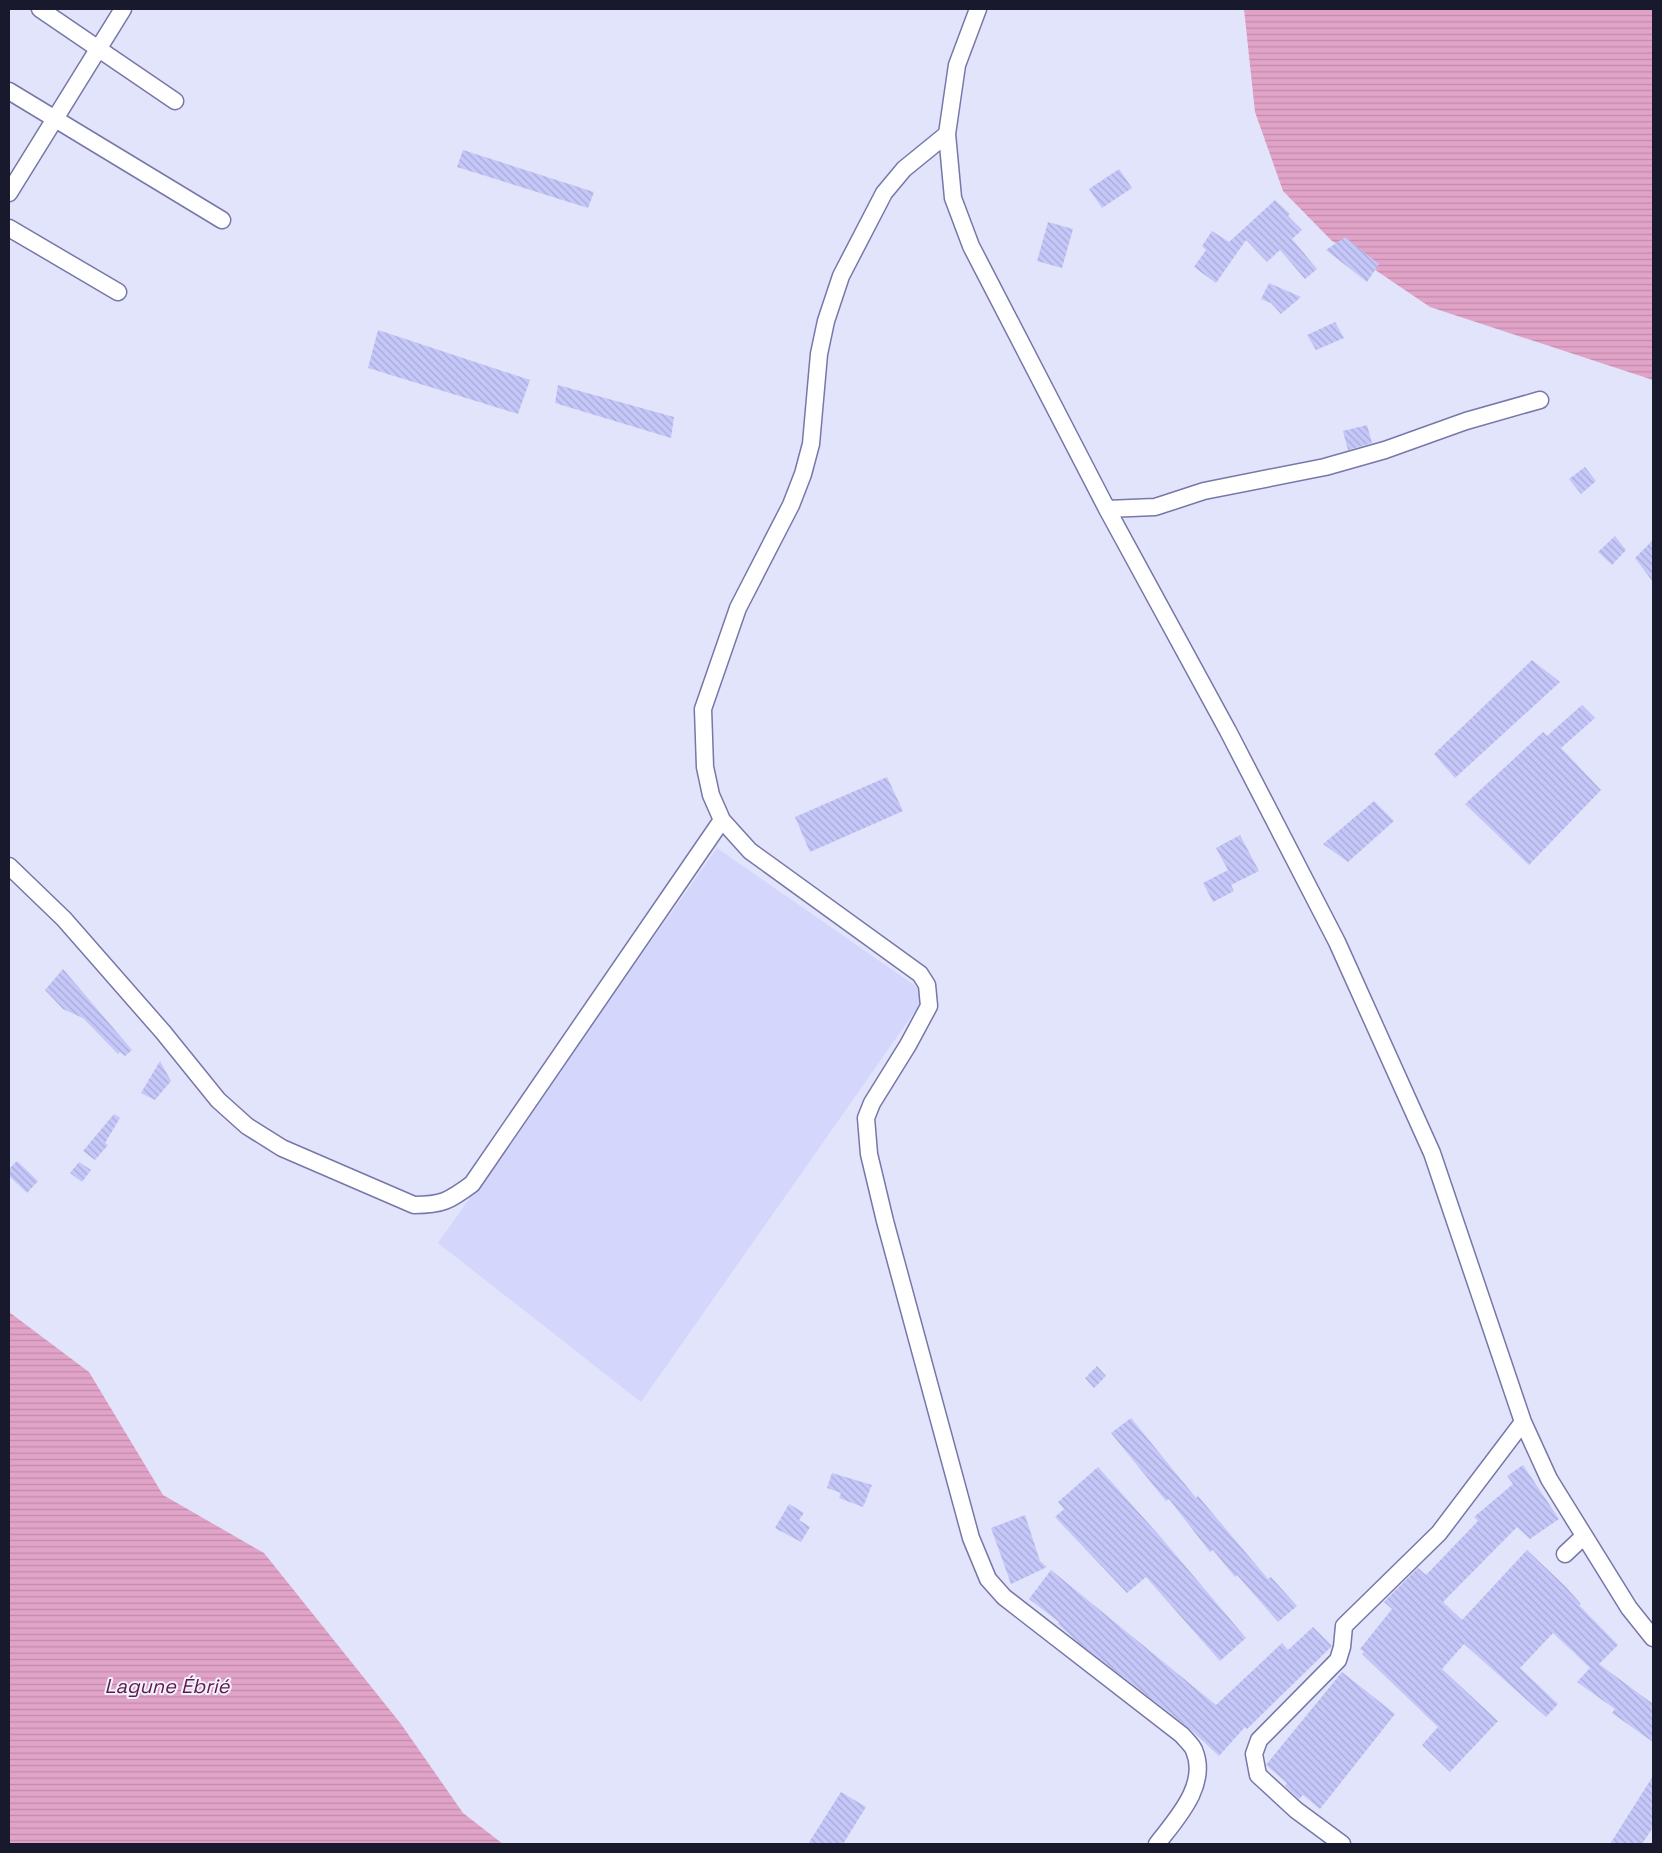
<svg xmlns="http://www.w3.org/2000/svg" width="1662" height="1853" font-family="'Space Grotesk',sans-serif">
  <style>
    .built { fill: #d4d6fc }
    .water { fill: url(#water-rules) }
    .building { fill: url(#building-back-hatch) }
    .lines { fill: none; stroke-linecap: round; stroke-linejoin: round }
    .minor-casing { stroke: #7677aa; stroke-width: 19 }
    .minor { stroke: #fff; stroke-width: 16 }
    .labels { text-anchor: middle; stroke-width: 4; stroke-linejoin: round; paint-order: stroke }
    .water-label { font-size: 20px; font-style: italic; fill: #60194a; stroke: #f1f2fe }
  </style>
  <defs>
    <pattern id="water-rules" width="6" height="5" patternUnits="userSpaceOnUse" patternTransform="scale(1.25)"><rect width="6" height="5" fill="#e1a3c8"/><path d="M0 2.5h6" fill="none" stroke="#c08cac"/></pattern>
    <pattern id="building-back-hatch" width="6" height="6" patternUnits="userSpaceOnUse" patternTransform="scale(1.25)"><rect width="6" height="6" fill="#c4c7f8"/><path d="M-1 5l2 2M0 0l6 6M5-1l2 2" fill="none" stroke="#a8aad5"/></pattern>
  </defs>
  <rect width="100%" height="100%" fill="#e2e4fb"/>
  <!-- built -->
  <path class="built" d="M717 848 927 994 641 1402 438 1243Z"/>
  <!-- water -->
  <path class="water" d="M1244 9H1653V380L1430 307 1331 240 1283 191 1255 112Z
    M9 1312 89 1372 163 1495 264 1553 401 1724 463 1813 503 1844H9Z"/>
  <!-- building -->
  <path class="building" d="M463 150 594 192 588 208 457 167Z
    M1119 169 1132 188 1102 208 1089 189Z
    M1275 200 1290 214 1288 216 1302 230 1292 239 1317 269 1305 279 1280 250 1267 262 1246 240 1216 283 1194 267 1206 250 1202 246 1212 231 1229 242Z
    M1048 222 1073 229 1062 268 1037 261Z
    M1345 237 1379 264 1367 282 1326 250Z
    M1269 283 1301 297 1281 314 1271 303 1261 299Z
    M1335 322 1344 338 1316 350 1307 335Z
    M378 330 530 380 518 414 368 368Z
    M558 385 674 417 671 438 555 403Z
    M1367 425 1372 443 1348 450 1343 431Z
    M1585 467 1596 481 1581 494 1569 479Z
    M1615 536 1626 550 1612 565 1598 552Z
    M1653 540V582L1635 558Z
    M1532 660 1560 682 1455 778 1434 754Z
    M1582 705 1595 718 1561 748 1601 790 1529 865 1465 804 1543 732 1547 736Z
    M887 777 903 811 810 852 795 817Z
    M1374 801 1394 821 1348 862 1323 844Z
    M1240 835 1259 871 1231 885 1234 891 1213 902 1203 883 1228 870 1216 848Z
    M63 969 132 1050 125 1056 120 1052 118 1054 83 1018 63 1009 45 990Z
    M160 1061 171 1081 155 1100 141 1093Z
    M114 1114 120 1118 105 1143 108 1145 95 1160 83 1151Z
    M17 1161 38 1181 27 1193 9 1176V1169Z
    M79 1162 91 1170 82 1182 70 1173Z
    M1097 1366 1106 1376 1094 1388 1085 1378Z
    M1131 1418 1196 1498 1198 1496 1268 1579 1271 1577 1297 1606 1278 1622 1237 1575 1235 1577 1213 1550 1210 1552 1169 1499 1166 1501 1111 1433Z
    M1523 1465 1559 1519 1530 1539 1517 1527 1443 1602 1462 1620 1527 1550 1566 1587 1581 1604 1579 1605 1618 1645 1599 1664 1653 1704V1742L1612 1713 1615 1709 1577 1682 1590 1668 1553 1633 1520 1668 1558 1704 1546 1717 1464 1644 1442 1669 1498 1721 1450 1772 1422 1745 1438 1727 1362 1654 1364 1652 1360 1649 1392 1609 1384 1602 1418 1568 1426 1575 1478 1521 1474 1517 1513 1484 1507 1476Z
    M1098 1467 1158 1534 1246 1638 1220 1661 1146 1577 1127 1593 1055 1517 1064 1509 1058 1502Z
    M832 1473 872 1485 863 1507 839 1498 841 1493 827 1488Z
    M789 1504 804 1513 799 1520 810 1527 801 1542 775 1528Z
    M1025 1515 1040 1561 1047 1567 1011 1584 991 1528Z
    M1051 1570 1216 1705 1282 1643 1288 1650 1313 1627 1332 1646 1247 1729 1245 1727 1219 1756 1188 1727 1078 1642 1058 1624 1059 1622 1029 1599Z
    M1342 1672 1395 1714 1320 1809 1303 1795 1299 1799 1285 1786 1287 1783 1266 1765Z
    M1653 1776V1827L1642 1844H1610Z
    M841 1792 866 1807 843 1844H808Z"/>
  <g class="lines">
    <defs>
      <path id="minor" d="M40 9 175 101
        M978 9 957 65 947 134 953 198 971 246 1107 509 1228 731 1337 942 1432 1153 1523 1422 1549 1479 1629 1608 1653 1638
        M9 91 222 220
        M947 134 904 169 884 193 841 276 826 321 819 354 811 444 803 474 791 505 738 608 703 709 705 767 711 795 722 820 750 851 920 974 927 985 929 1006 908 1045 872 1103 866 1118 869 1154 885 1221 971 1538 988 1579 1004 1597 1182 1735C1186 1740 1192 1745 1194 1750 1209 1785 1176 1819 1157 1844
        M9 193 123 9
        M9 228 118 292
        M1107 509 1155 507 1204 491 1325 467 1385 450 1466 421 1540 400
        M9 866 64 919 163 1032 218 1100 247 1126 282 1148 414 1205C442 1205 449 1201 472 1184L722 820
        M1565 1554 1583 1537
        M1342 1844 1296 1810 1258 1775 1254 1754 1259 1740 1338 1660 1342 1647 1344 1626 1439 1533 1523 1422"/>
    </defs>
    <!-- minor casing -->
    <use href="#minor" class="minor-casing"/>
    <!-- minor -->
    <use href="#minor" class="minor"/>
  </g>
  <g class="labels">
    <!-- water labels -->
    <g class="water-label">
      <text x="167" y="1693">Lagune Ébrié</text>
    </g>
  </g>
  <!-- border -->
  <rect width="1662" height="1853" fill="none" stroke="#19192d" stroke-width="20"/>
</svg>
